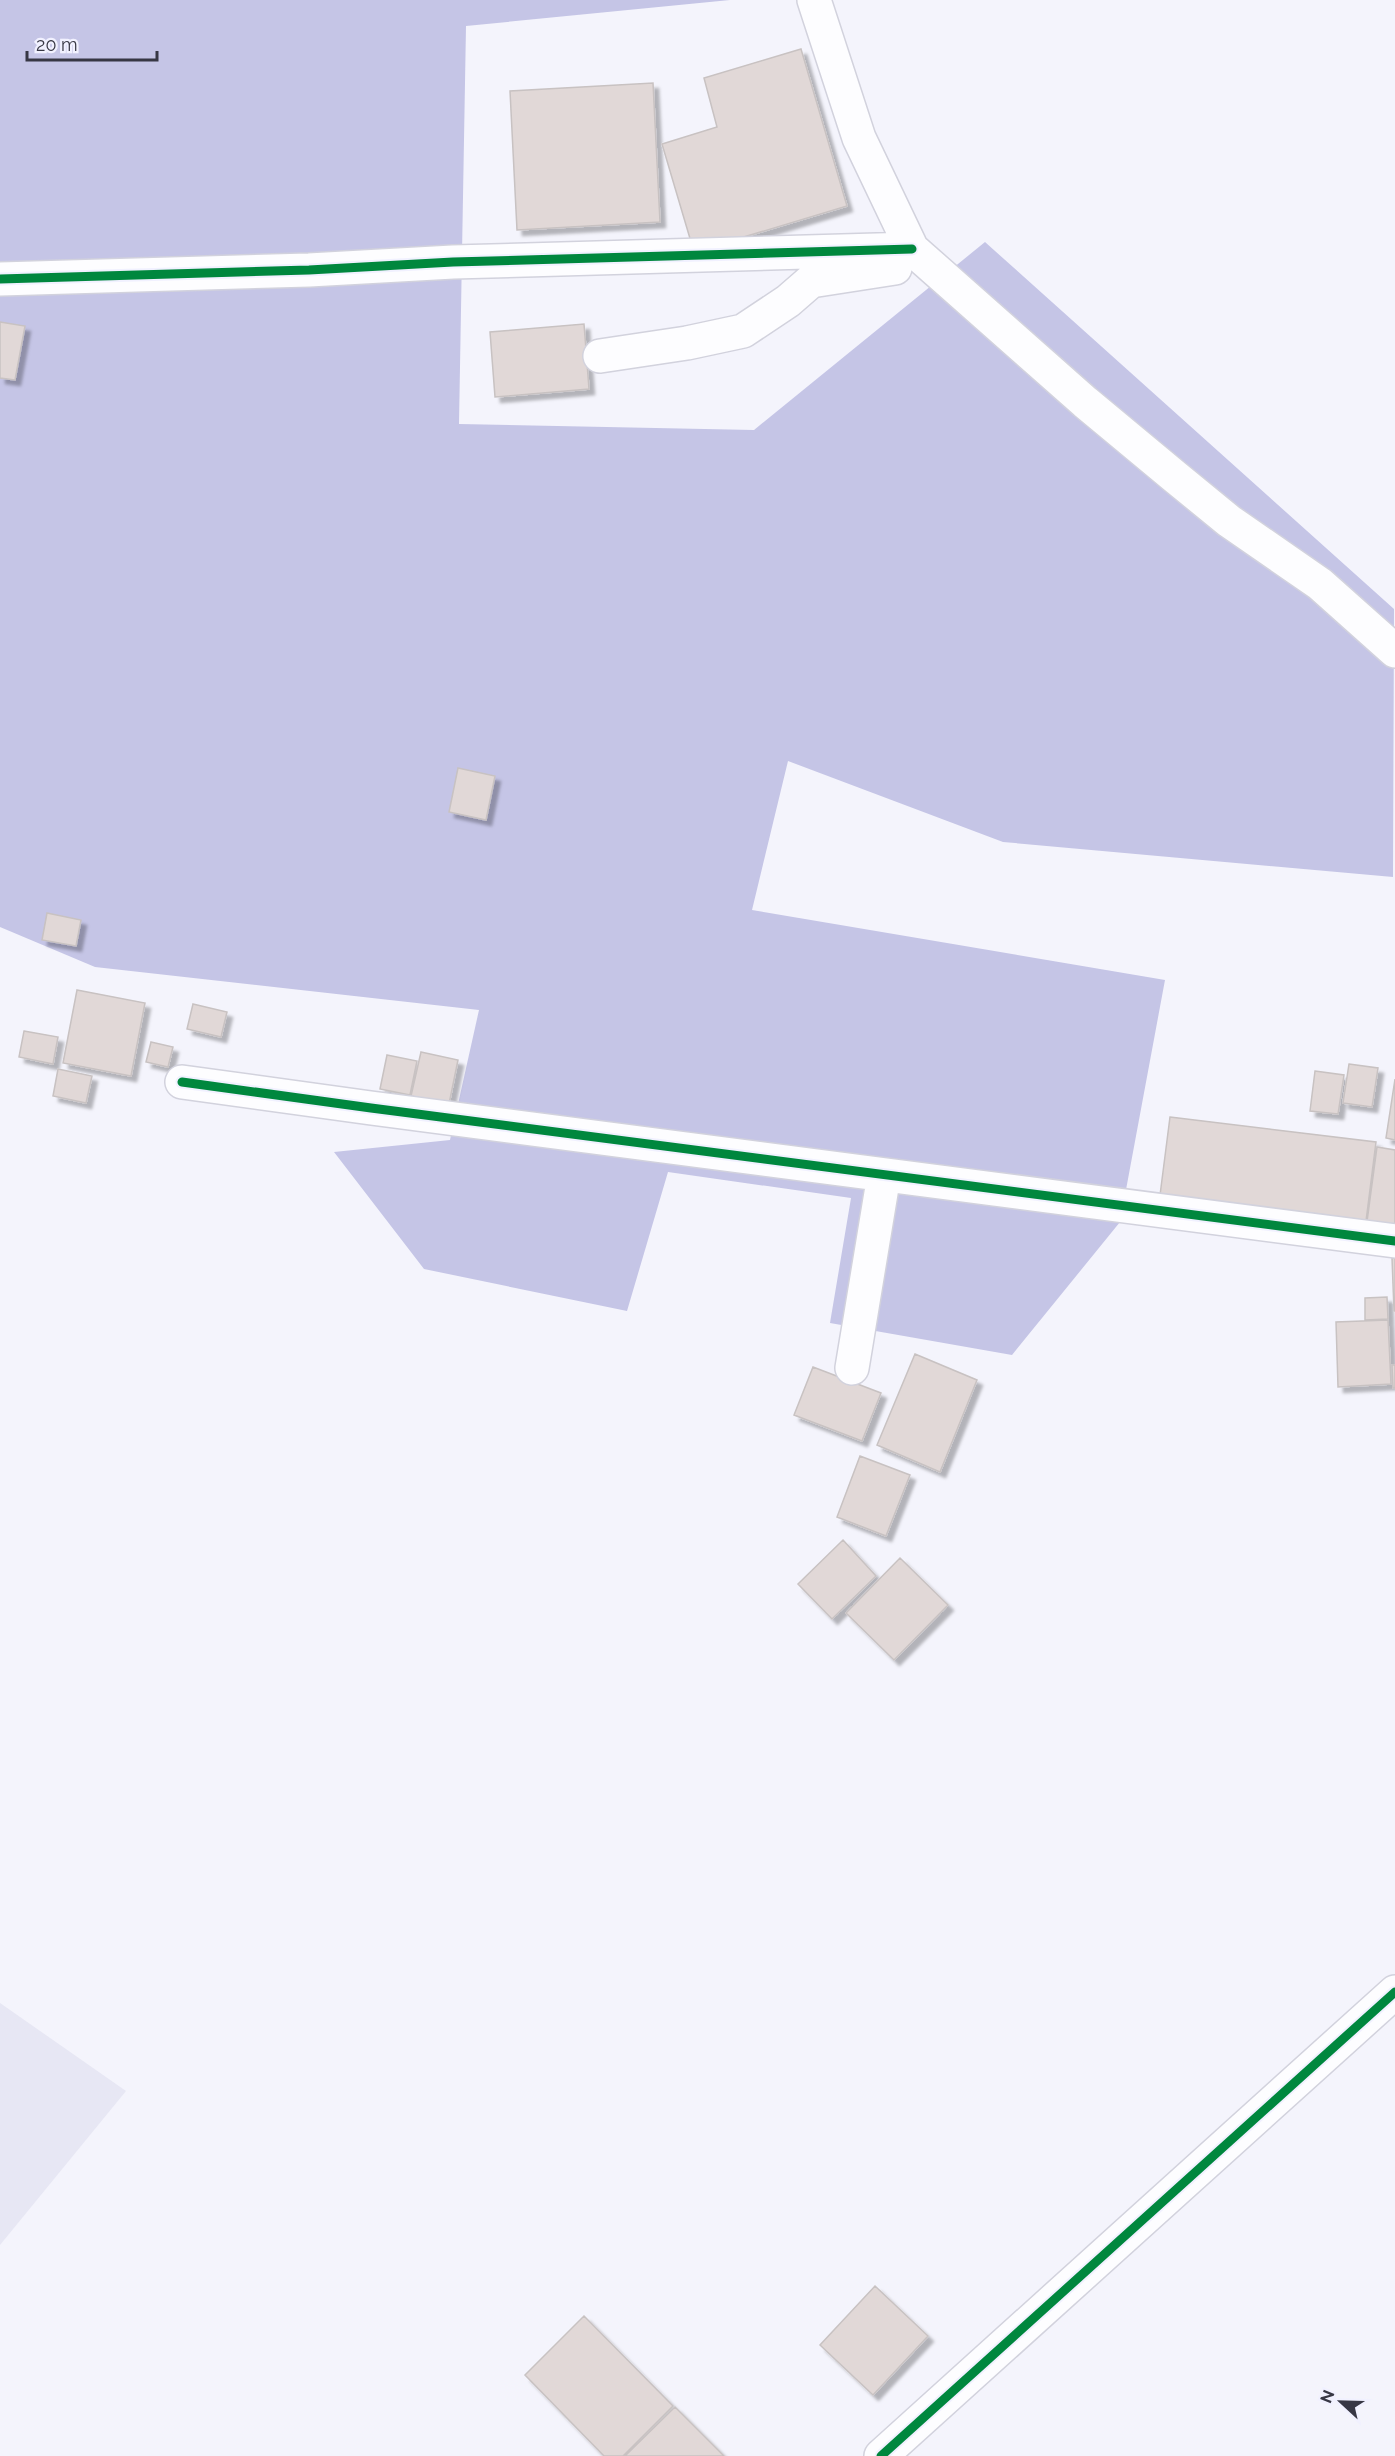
<svg xmlns="http://www.w3.org/2000/svg" width="1395" height="2456" font-family="Raleway,sans-serif">
  <style>
    .built { fill: #e7e7f4 }
    .water { fill: #c5c5e6 }
    .building { fill: #e1d8d7; stroke: #c8c2c2; stroke-width: 1.5; filter: url(#shadow) }
    .lines { fill: none; stroke-linecap: round; stroke-linejoin: round }
    .minor-casing { stroke: #d2d2dd; stroke-width: 36 }
    .minor { stroke: #fdfdff; stroke-width: 33 }
    .cycleway-casing { stroke: #f1f1ff; stroke-width: 13 }
    .cycleway { stroke: #00873e; stroke-width: 9 }
  </style>
  <defs>
    <filter id="shadow"><feDropShadow dx="5.5" dy="5.5" stdDeviation="1.5" flood-color="#0004"/></filter>
  </defs>
  <rect width="100%" height="100%" fill="#f4f4fc"/>
  <!-- built -->
  <path class="built" d="M0 2003 126 2091 0 2245Z"/>
  <!-- water -->
  <path class="water" d="M0 0H730L466 26 459 424 754 430 985 242 1394 609 1393 877 1003 842 788 761 752 910 1165 980 1120 1222 1012 1355 830 1323 851 1198 668 1172 627 1311 424 1269 334 1152 450 1140 479 1010 95 967 0 927Z"/>
  <!-- building -->
  <path class="building" d="M801 49 847 206 694 252 662 144 717 127 704 78Z
    M653 83 660 222 517 230 510 91Z
    M0 322 25 326 15 380 0 378Z
    M584 324 589 389 495 397 490 332Z
    M458 768 495 776 486 820 449 812Z
    M47 913 81 920 76 946 42 940Z
    M77 990 145 1003 131 1076 63 1063Z
    M193 1004 227 1012 221 1037 187 1029Z
    M24 1031 58 1037 53 1064 19 1057Z
    M151 1042 173 1047 168 1067 146 1062Z
    M421 1052 458 1060 449 1104 411 1096Z
    M387 1055 417 1061 410 1095 380 1089Z
    M1349 1064 1378 1068 1372 1107 1343 1103Z
    M58 1069 92 1076 86 1103 53 1096Z
    M1315 1071 1344 1075 1338 1114 1310 1111Z
    M1395 1079V1140L1386 1138Z
    M1170 1117 1376 1142 1365 1229 1159 1203Z
    M1377 1147 1395 1150V1233L1366 1229Z
    M1392 1258H1395V1311H1394Z
    M1387 1297 1388 1319 1365 1320V1298Z
    M1388 1320 1391 1384 1338 1387 1336 1322Z
    M915 1354 977 1380 940 1472 877 1445Z
    M1392 1365H1395V1388H1393Z
    M813 1367 881 1393 862 1441 794 1415Z
    M860 1456 910 1475 886 1536 837 1517Z
    M843 1540 876 1576 832 1619 798 1584Z
    M900 1558 948 1605 894 1660 846 1613Z
    M875 2286 928 2336 873 2395 820 2345Z
    M584 2316 673 2406 623 2456H604L525 2375Z
    M675 2407 724 2456H625Z"/>
  <g class="lines">
    <defs>
      <path id="minor" d="M814 0 859 138 912 249 1085 402 1174 476 1229 521 1320 584 1395 651
        M0 279 309 270 453 262 912 249
        M600 356 687 343 743 331 788 301 811 281 895 268
        M182 1082 371 1108 1395 1241
        M852 1368 884 1175
        M881 2456 1395 1992"/>
    </defs>
    <!-- minor casing -->
    <use href="#minor" class="minor-casing"/>
    <!-- minor -->
    <use href="#minor" class="minor"/>
    <defs>
      <path id="cycleway" d="M0 279 309 270 453 262 912 249
        M182 1082 371 1108 1395 1241
        M881 2456 1395 1992"/>
    </defs>
    <!-- cycleway casing -->
    <use href="#cycleway" class="cycleway-casing"/>
    <!-- cycleway -->
    <use href="#cycleway" class="cycleway"/>
  </g>
  <!-- north arrow -->
  <g transform="translate(1341 2402) rotate(292)" stroke="#f1f1ff" stroke-width="4.5" paint-order="stroke">
  <path d="M0-4.5L10 22L0 15L-10 22Z" fill="#373744"/>
  <text y="-9" font-size="16" font-weight="bold" text-anchor="middle" fill="#373744">N</text>
  </g>
  <!-- scale -->
  <path d="M27 51v9h130v-9" fill="none" stroke="#373744" stroke-width="3"/>
  <text x="36" y="51" font-size="18" fill="#373744" stroke="#f1f1ff" stroke-width="4.5" paint-order="stroke">20 m</text>
</svg>
